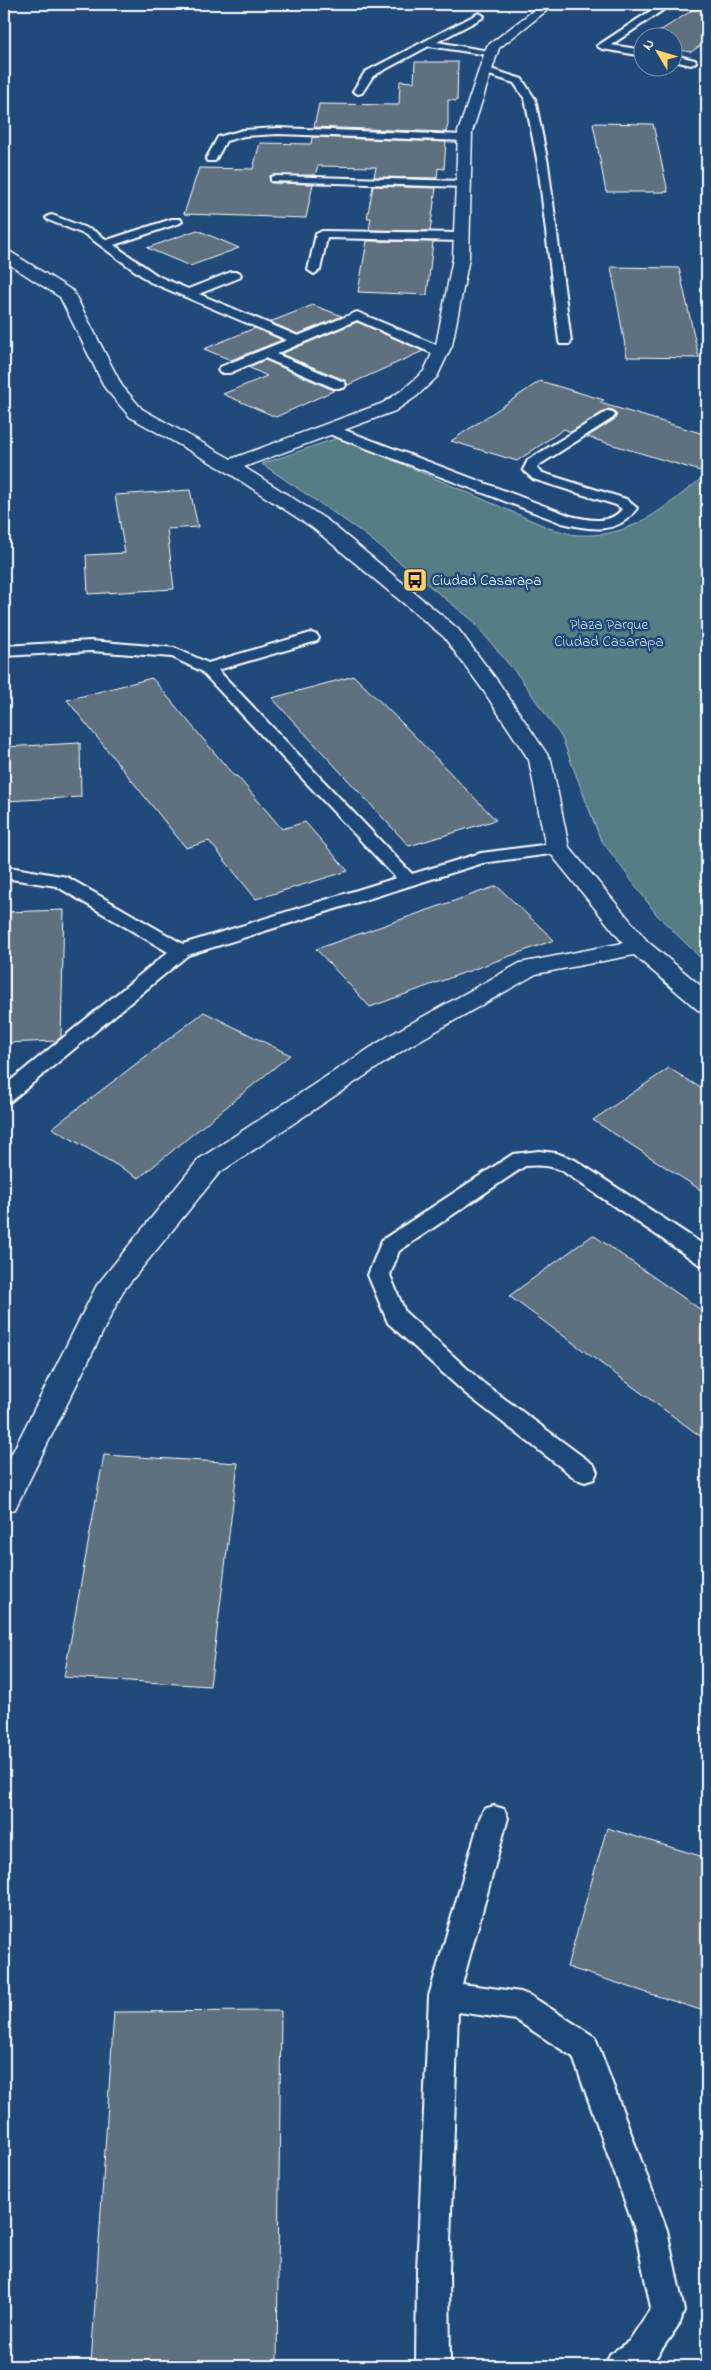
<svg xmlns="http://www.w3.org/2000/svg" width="711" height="2370" font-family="'Indie Flower',sans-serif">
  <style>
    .green { fill: #557d83; stroke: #aabec1 }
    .building { fill: #5e707f; stroke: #fff }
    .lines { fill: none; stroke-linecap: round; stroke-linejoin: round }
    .lane-casing { stroke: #fff; stroke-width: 4 }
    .street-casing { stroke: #fff; stroke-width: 3 }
    .lane { fill: #1f4a7a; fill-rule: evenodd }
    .street { fill: #1f4a7a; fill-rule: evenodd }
    .labels { text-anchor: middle; stroke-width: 5; stroke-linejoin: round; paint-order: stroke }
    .far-poi-label { font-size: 15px; fill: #fff; stroke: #1f4a7a; text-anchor: start }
    .far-park-label { font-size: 15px; fill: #d4dee0; stroke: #1f4a7a }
  </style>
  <rect width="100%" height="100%" fill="#1f4a7a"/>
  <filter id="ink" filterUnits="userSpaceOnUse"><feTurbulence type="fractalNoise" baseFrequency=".02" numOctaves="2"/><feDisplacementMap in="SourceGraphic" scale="10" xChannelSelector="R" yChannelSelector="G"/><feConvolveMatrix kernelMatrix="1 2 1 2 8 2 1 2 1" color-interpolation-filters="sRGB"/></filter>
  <g filter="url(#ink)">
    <!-- green -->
    <path class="green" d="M340 437 549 528C558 530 569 535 579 535 634 538 666 506 707 474V964L657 915 600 838 562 738 521 679 472 620 359 530 262 464Z"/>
    <!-- building -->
    <path class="building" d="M702 4H707V41L691 52 674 49V38H649Z
      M415 62H458L457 101 448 100V125L446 132 314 127 319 104 399 105 400 81 414 82Z
      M593 123 653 124 668 192H606Z
      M312 137 446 142 444 169 438 168 437 178 374 177 376 167 318 166 315 175 270 176 271 183 313 184 306 218 184 214 199 168 253 169 260 143 311 144Z
      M373 186 436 188 430 231 369 230 371 218H367Z
      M197 230 239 248 190 266 147 248Z
      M367 241 433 242 427 295 358 292Z
      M611 267 679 268 699 358 627 357Z
      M313 305 342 316 298 334 270 322Z
      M357 322 423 351 348 385 345 380 281 354Z
      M255 328 282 340 231 360 204 349Z
      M265 360 333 390H335L276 417 223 394 267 376 248 367Z
      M540 381 604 400 600 403 707 435V473L587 437 615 419 617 414 613 410 608 409 571 432 564 429 517 461 451 441Z
      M190 490 198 527 167 529 174 589 88 594 86 555 125 553 115 495Z
      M354 676 402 723 496 820 409 846 272 698Z
      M152 678 234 776H237L282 829 305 822 348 871 256 899 209 841 186 848 67 700Z
      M80 743 81 797 4 801V747Z
      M497 886 554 940 370 1007 316 949Z
      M64 910 61 1037 56 1041 4 1043V912Z
      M204 1012 290 1055 139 1178 52 1128Z
      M669 1068 707 1092V1194L593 1120Z
      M593 1235 707 1314V1441L509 1296Z
      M104 1455 238 1463 210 1686 64 1677Z
      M607 1828 707 1858V2012L567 1967Z
      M281 2011 277 2362 91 2364 114 2012Z"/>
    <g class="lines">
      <defs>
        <path id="lane" d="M661 4H672L611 45 644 50V56L602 49 597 46Z
          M479 13 484 16 482 18 437 42 494 52V56L429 46 373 76 362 93 358 94 353 91 365 72Z
          M674 55 695 60 696 62 691 65 674 61Z
          M484 67 522 79 535 99 548 164 571 341 570 344H560L559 341 538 164 525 99 514 83 480 72 479 70Z
          M278 128 465 135 470 138 465 141 278 134 244 136 226 141 215 161H207L206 159 218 137 243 130Z
          M275 176 464 181 470 184 464 187 271 181V177Z
          M52 215 94 231 107 240 172 219H180L182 221 180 223 114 245 158 276 188 289 231 272H239L241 275 239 278 199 294 298 336 357 312 446 349 447 352 446 355H436L357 320 276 354 344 382 346 385 344 388H334L265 358 230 373H220L218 370 220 367 287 340 150 282 86 235 48 220 46 218 48 216Z
          M322 231 462 233 468 237 462 241 327 238 320 270 314 274 308 270 316 234Z
          M608 411 613 412 615 415 613 418 539 465 537 469 543 473 626 499 637 508C619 535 590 530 562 523L324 432 322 429 324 426H334L571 516C588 520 610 525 622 509L616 505 533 479 523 470 528 460Z
          M311 633 317 635 319 638 317 641 218 670 412 874 481 853 558 843 564 844 567 848 564 852 558 853 483 863 188 955 11 1101 4 1103V1086L168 952 56 886 4 878V868H15L67 877 183 944 396 878 201 671 172 657 91 651 4 656V646L91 641 175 648 208 663Z
          M539 1151 556 1153 575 1160 707 1247V1266L699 1264 561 1170C549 1165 538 1165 525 1166L399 1251 390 1275 405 1312 482 1382 594 1465 597 1472 594 1479 585 1482 576 1479 466 1394 388 1323 368 1275 382 1240 513 1154Z
          M494 1806 504 1809 508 1818 462 1984 521 1992 531 1996 595 2037 667 2230 684 2311 680 2323 650 2366H605L610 2354 629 2341 651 2308 635 2230 573 2057 516 2020 458 2012 449 2271 450 2366H416L417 2271 429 1996 480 1818 484 1809Z"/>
        <path id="street" d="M542 4H555L499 48 472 132 469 258 452 345 437 377 417 396 395 411 244 467 327 520 458 629 499 683 551 760 569 847 648 942 707 991V1012L698 1010 634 955 536 974 408 1047 219 1173 123 1291 15 1509 4 1513V1469L97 1285 199 1159 390 1035 520 963 623 943 546 848 529 760 483 690 444 637 313 528 224 470 130 417 105 388 60 297 4 261V249L9 251 73 291 122 386 142 409 231 459 383 403 405 388 424 371 436 345 453 258 458 132 487 46Z"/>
      </defs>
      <!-- lane casing -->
      <use href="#lane" class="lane-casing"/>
      <!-- street casing -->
      <use href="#street" class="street-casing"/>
      <!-- lane -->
      <use href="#lane" class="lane"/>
      <!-- street -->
      <use href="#street" class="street"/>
    </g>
  </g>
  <!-- icons -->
  <defs>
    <symbol id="bus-square" viewBox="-11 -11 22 22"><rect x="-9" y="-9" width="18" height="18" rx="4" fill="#ffd166" stroke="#1f4a7a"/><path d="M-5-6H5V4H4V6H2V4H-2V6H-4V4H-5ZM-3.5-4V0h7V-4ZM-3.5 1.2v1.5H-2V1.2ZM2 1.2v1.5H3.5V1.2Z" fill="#111"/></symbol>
  </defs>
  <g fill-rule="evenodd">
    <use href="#bus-square" x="401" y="566" width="28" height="28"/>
  </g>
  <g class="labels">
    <!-- far-poi labels -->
    <g class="far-poi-label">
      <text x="432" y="585">Ciudad Casarapa</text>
    </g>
    <!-- far-park labels -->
    <g class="far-park-label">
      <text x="609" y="629">Plaza Parque<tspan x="609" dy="17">Ciudad Casarapa</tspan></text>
    </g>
  </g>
  <!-- margin -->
  <rect width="711" height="2370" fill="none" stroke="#1f4a7a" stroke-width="20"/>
  <rect x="10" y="10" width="691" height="2350" fill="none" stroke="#fff" stroke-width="2" filter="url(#ink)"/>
  <!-- north arrow -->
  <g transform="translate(658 52) rotate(308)"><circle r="24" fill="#1f4a7a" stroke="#7992af"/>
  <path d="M0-4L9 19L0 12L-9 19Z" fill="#ffd166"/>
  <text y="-8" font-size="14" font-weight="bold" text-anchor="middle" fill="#ffffff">N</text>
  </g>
</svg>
